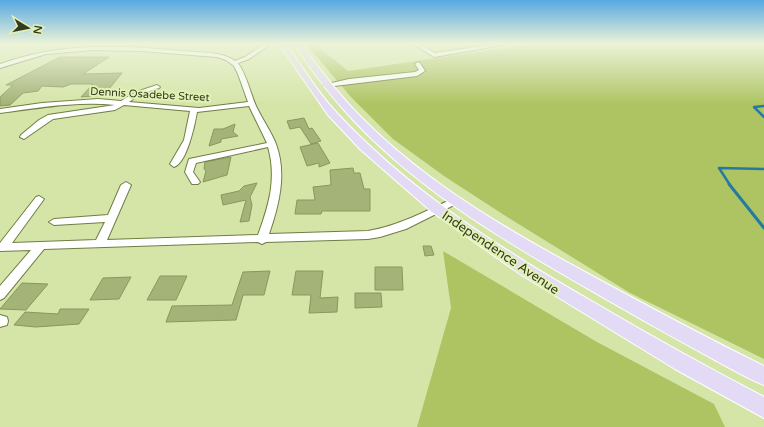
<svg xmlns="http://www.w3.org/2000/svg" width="764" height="427" font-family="'Varela Round',sans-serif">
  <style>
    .green { fill: #aec463 }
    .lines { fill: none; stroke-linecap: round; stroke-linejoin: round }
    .stream-far1 { stroke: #247aa1; stroke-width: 2.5 }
    .stream { stroke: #247aa1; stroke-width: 3 }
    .building { fill: #a4b378; stroke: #89975d }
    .minor-casing { stroke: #707d44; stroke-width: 2 }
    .major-casing { stroke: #fff; stroke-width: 2 }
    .minor { fill: #fff; fill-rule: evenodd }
    .major { fill: #e3daf5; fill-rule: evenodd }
    .labels { text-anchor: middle; stroke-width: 4; stroke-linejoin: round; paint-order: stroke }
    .far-street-label { font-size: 11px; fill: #353b22; stroke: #e2f2b4 }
    .street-label { font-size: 13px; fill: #353b22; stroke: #e2f2b4 }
  </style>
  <rect width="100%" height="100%" fill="#d5e5a8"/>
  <!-- green -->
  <path class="green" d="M306 44H315L348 71 532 44H764V359L630 293 504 215 444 176 393 139 350 96Z
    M443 251 597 342 714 404 725 427H417L451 308Z"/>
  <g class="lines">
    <!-- stream-far1 -->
    <path class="stream-far1" d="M764 106 754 107 764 117
      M730 185 719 168 764 169"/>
    <!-- stream -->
    <path class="stream" d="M729 184 764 228"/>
  </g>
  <!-- building -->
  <path class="building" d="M60 57H109L83 74 122 73 104 95 81 97 93 84H71L63 87 42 86 38 91 23 93 10 105 0 106V97L13 85H6Z
    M304 118 309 129 312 128 321 141 311 144 300 127 290 129 287 121Z
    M235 124 233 132 238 136 221 139V142L209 146 214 129H223Z
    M318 143 330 163 319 167V163L307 166 300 147Z
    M231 157 227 175 203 182 206 171 204 169 205 162Z
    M353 168 354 173H360L364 189H370V211H322L321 214H295L297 200H315L313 187 331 185 330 170Z
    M257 183 250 197 252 205 249 221 240 222 246 200 223 205 221 195 239 191 244 186Z
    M423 246H431L434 255 425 256Z
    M375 267H402L403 290H375Z
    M270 271 264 295H243L236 320 166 322 172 306 232 305 243 272Z
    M296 271H323L320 298 338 297 337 312 309 313 311 295H292Z
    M160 276H187L176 300H147Z
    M131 277 119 299 90 300 103 278Z
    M22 283 48 284 26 310 0 309Z
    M355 293H381L382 307 355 308Z
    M60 309H89L79 324 36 327 14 325 25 312 58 314Z"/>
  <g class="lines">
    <defs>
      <path id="minor" d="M264 44H271L249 59 238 63C247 76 250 92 256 106 262 119 271 131 276 144 287 174 279 205 269 234L368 231C398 226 424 212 452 199H458L460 201 458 203 406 229 380 237 368 239 266 242 262 244 258 242 44 249 4 298 0 300V286L31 250 0 251V243L36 197 39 196 44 199 12 243 96 240 105 222 54 225 49 222 54 219 108 215 121 185 126 182 131 185 107 240 258 235C269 205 277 178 268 147L196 163 193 172 200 182 198 184H192L185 172 189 159 267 143 249 106 197 112C195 124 187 163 174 167L170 164 184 140 190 111 124 105 115 110 53 119 24 139 20 137 21 135 39 120 48 115 115 105C77 101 38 108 0 113V109L42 103 98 99 121 101 136 92 157 85 160 87 159 88 140 94 129 102 199 108 248 102 238 74 234 66 226 60 217 57 141 51 93 50 46 54 0 68V64C62 42 120 45 184 51 201 53 221 51 235 61L245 57Z
        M413 44H420L435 53 496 44H509L434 57Z
        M418 62 420 63 425 71 417 76 326 87 323 85 349 79 415 72 419 70 415 64Z
        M0 315 7 317 8 321 7 325 0 327Z"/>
      <path id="major" d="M279 44H286C302 66 317 92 336 112 409 191 502 250 595 303 651 336 707 367 764 397V418L675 369 520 274 432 212 361 150 328 115Z
        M294 44H301C320 70 339 95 362 118 429 186 513 233 596 278 651 308 707 338 764 366V385C746 378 730 368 713 359 684 343 654 327 625 310 531 256 431 202 355 122 332 98 312 71 294 44Z"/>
    </defs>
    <!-- minor casing -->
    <use href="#minor" class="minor-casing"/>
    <!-- major casing -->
    <use href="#major" class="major-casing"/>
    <!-- minor -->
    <use href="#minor" class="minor"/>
    <!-- major -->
    <use href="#major" class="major"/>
  </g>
  <!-- sky -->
  <linearGradient id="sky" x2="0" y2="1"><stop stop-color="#57a8e1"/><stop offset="0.42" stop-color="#ecf3d8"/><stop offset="1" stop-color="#ecf3d8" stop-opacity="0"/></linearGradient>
  <rect width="764" height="104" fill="url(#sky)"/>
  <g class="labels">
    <!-- far-street labels -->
    <g class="far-street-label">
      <text transform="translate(150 94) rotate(3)" y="4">Dennis Osadebe Street</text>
    </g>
    <!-- street labels -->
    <g class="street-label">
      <text transform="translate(501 252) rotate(34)" y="5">Independence Avenue</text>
    </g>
  </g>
  <!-- north arrow -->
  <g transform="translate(28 28) rotate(100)" stroke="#e2f2b4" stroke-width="3" paint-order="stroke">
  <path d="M0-3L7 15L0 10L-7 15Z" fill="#353b22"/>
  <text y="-6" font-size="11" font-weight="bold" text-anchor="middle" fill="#353b22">N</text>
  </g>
</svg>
